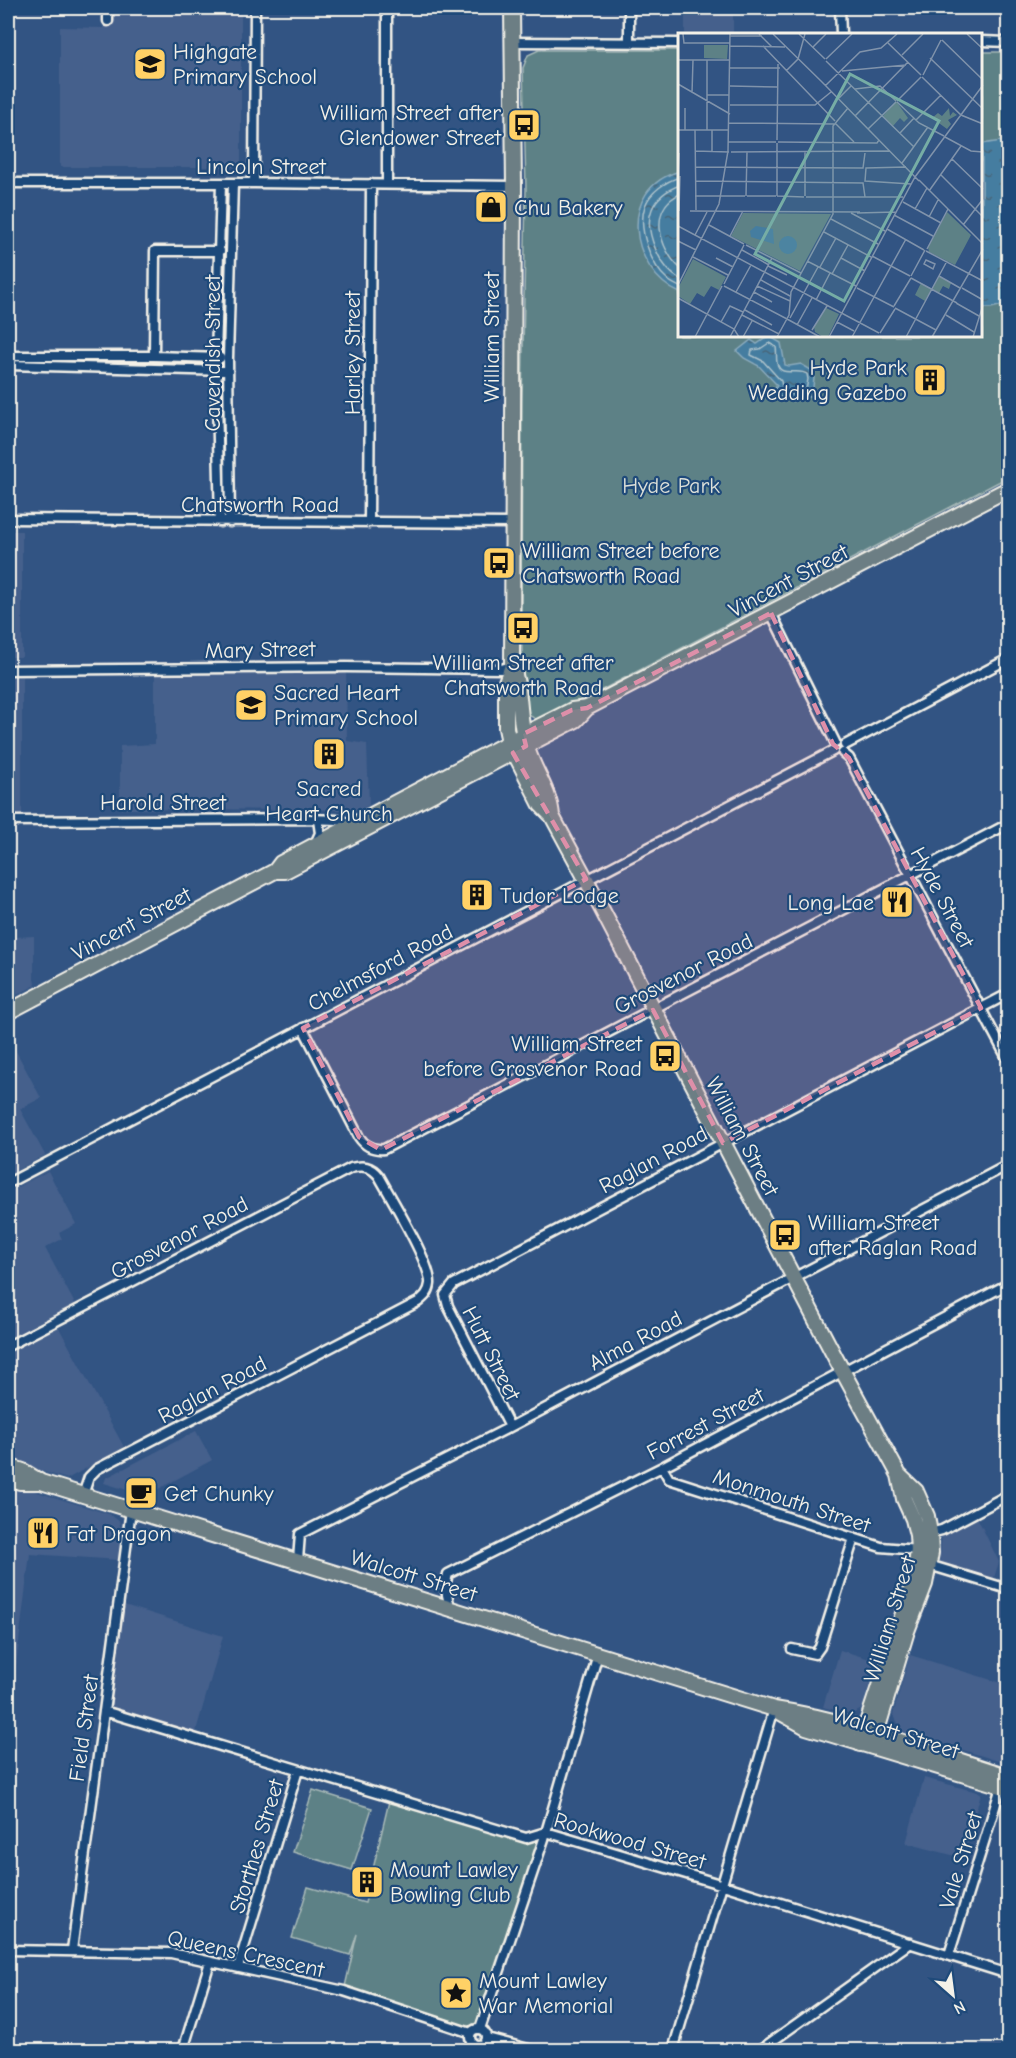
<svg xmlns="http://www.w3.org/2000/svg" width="1016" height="2058" font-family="'Comic Neue',sans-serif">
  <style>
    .built { fill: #45608c }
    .green { fill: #5d8186; stroke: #a8b9b7; stroke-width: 1.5 }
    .water { fill: url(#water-ripples); stroke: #8babbd; stroke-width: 1.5 }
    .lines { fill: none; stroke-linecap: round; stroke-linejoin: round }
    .shore { stroke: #aec3cb; stroke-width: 1.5 }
    .minor-casing { stroke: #f4f1e8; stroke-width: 13 }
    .primary-casing { stroke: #f4f1e8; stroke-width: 18 }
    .minor { stroke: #1f4a7a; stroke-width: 8 }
    .primary { stroke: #6c7e84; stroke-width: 14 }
    .marked { fill: #de8fa9; fill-opacity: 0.2; stroke: #de8fa9; stroke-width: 4.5; stroke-dasharray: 12 8; stroke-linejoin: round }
    .labels { text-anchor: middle; stroke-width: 4.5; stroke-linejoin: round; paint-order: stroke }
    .poi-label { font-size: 22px; fill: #f4f1e8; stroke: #1f4a7a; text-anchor: start }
    .street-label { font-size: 22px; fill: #f4f1e8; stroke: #1f4a7a }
    .park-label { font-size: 22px; fill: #dde0d9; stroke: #1f4a7a }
    .inset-road { fill: none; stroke: #8093ab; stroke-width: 1.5 }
    .view { fill: #76ada5; fill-opacity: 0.15; stroke: #76ada5; stroke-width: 3 }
    .inset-edge { fill: none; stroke: #f4f1e8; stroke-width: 3 }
  </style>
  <defs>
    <pattern id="water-ripples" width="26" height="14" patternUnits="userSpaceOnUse" patternTransform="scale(1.5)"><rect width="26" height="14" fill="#457da0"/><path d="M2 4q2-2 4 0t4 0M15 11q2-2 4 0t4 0" fill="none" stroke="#476578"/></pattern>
  </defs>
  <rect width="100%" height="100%" fill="#325483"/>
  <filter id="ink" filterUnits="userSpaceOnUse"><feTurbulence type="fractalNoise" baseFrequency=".0167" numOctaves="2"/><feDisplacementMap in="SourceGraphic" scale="12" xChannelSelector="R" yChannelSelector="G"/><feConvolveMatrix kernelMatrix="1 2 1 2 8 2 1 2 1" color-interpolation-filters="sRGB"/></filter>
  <g filter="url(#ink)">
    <!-- built -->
    <path class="built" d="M108 8H241V167H60V27L103 28 108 21Z
      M685 8H733V34H685Z
      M8 531H22V657H10L9 667H8Z
      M346 667 347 741 367 744 369 805 360 810 120 809V746L155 744V668Z
      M22 677V815H8V678Z
      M34 936V980L36 985 17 995 15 990V937Z
      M8 1036 41 1098 20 1109 45 1155 8 1175Z
      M48 1171 76 1224 59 1233 62 1239 45 1248 75 1304 8 1338V1192Z
      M58 1326 124 1447 67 1479 8 1461V1352Z
      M196 1431 212 1460 151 1493 150 1497 104 1483 106 1478Z
      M8 1483 109 1514 119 1521 122 1534 120 1560 30 1554 8 1729Z
      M975 1513 999 1562 992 1584 939 1569 942 1530Z
      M118 1603 223 1636 194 1738 104 1711Z
      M840 1650 876 1661 862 1709 852 1714 823 1707Z
      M910 1655 1008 1685V1764L902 1731 893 1714Z
      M924 1778 981 1793 963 1858 906 1843Z"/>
    <!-- green -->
    <path class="green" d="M539 50H680V336H982V52H1008V477L596 693 537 720 527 714 524 708 521 620 522 403 526 189 523 68 528 55Z
      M313 1790 372 1808 352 1870 293 1852Z
      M390 1797 526 1838 544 1839 479 2035 344 1991 357 1934 350 1955 292 1938 308 1887 365 1903Z"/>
    <!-- water -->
    <path class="water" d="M1008 140V304L991 308H982V144Z
      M680 171V293C630 271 616 188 680 171Z
      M769 336 781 343 785 365 789 366 801 364 811 370 814 378 812 396 793 401 772 394 777 385 759 366 744 358 737 351 751 340 757 344Z"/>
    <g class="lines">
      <!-- shore -->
      <path class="shore" d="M680 177C666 181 650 192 645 206 637 228 651 266 668 280 671 283 676 285 680 287
        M680 185C669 189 657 197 652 209 643 231 660 268 680 279
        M680 194C648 208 659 249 680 268
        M769 343 776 347C777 352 776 357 777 363 781 379 797 367 807 374L808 379 806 391 793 395 783 392 781 381 763 361 751 355 752 350 760 349Z"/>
      <defs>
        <path id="minor" d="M108 8V21
          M387 8V184
          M840 8 841 34
          M982 41 1008 42
          M512 42 680 43
          M629 42V8
          M8 183H254L514 186
          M254 183 255 8
          M8 356H154L220 358
          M154 356 155 251H220
          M8 365 228 371
          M8 519 512 523
          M220 522 216 358 221 184
          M230 522 228 358 233 183
          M369 523 371 184
          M771 613 835 742
          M8 670 346 667 501 669 512 666
          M845 745 1008 659
          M843 753 849 758 1008 1060
          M8 821 309 819 337 820 353 824
          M315 844 320 833 318 820
          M303 1028 359 1137C365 1146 373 1150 384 1149L1008 824
          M8 1183 833 751
          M8 1346 351 1168C363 1165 371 1166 379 1176 390 1196 432 1265 430 1284 429 1293 424 1297 418 1302L97 1469 89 1477 83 1495
          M510 1427 448 1306 445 1295 454 1284 1008 994
          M662 1467 669 1479 881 1547 918 1550
          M930 1533 942 1530 1008 1495
          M298 1560 300 1534 510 1427 1008 1165
          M929 1565 1008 1589
          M450 1608 445 1586 448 1574 662 1467 1008 1284
          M792 1649 815 1654 820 1647 854 1538
          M104 1711 526 1838 546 1832 723 1885 1008 1974
          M8 1950 171 1953 344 1991 471 2033
          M72 1950 131 1510
          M949 1955 1002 1784
          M238 1967 298 1770
          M470 2037a8 8 0 1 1 16 0a8 8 0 1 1-16 0Z
          M480 2029 544 1839 598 1654
          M487 2038 532 2050
          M183 2050 210 1962
          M673 2050 774 1709
          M760 2050 910 1943"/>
        <path id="primary" d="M512 8 514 186 512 666 506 682V728L509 742 541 805 552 816 586 879 836 1359 899 1475 904 1499 913 1519 917 1535 918 1550 914 1580 860 1744
          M512 666C522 691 518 719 526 745 533 770 550 790 552 816
          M275 871H285L537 740 576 720 587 708
          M8 1012 275 871 281 863 534 729 572 710 587 708 1008 489
          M8 1466 23 1471 41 1482 83 1495 774 1709C855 1721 931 1753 1008 1776
          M8 1478 20 1482H39
          M781 1713 806 1727 1008 1788
          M872 1747 907 1631 925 1584 931 1553 930 1533 927 1516 916 1491 899 1475"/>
      </defs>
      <!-- minor casing -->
      <use href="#minor" class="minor-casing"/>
      <!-- primary casing -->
      <use href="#primary" class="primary-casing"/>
      <!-- minor -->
      <use href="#minor" class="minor"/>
      <!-- primary -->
      <use href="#primary" class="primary"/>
    </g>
  </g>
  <!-- marked area -->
  <path class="marked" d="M771 613 833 744 849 758 981 1008 723 1143 653 1010 381 1150 359 1137 303 1028 586 879 513 753 526 746 523 734 572 710 587 708Z"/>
  <!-- icons -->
  <defs>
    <symbol id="school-square" viewBox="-11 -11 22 22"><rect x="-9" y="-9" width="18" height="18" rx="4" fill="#ffd166" stroke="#1f4a7a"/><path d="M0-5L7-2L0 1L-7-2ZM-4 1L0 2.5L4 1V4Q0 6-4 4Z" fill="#111"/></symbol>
    <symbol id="bus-square" viewBox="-11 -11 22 22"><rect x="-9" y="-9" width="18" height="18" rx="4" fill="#ffd166" stroke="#1f4a7a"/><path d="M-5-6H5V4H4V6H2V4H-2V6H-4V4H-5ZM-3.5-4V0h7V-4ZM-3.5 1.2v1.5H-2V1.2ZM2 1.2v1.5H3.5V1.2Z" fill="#111"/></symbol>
    <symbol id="shop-square" viewBox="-11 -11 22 22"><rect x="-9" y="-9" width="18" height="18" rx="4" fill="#ffd166" stroke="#1f4a7a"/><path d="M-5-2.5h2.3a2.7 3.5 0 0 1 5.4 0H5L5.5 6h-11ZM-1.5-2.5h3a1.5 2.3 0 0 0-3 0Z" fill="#111"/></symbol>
    <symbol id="building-square" viewBox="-11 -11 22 22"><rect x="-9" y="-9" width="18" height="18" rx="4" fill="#ffd166" stroke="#1f4a7a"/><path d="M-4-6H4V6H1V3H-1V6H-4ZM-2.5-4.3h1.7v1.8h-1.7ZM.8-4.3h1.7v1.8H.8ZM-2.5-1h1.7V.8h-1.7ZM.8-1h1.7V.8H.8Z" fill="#111"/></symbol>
    <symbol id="restaurant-square" viewBox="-11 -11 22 22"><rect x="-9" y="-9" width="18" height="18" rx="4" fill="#ffd166" stroke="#1f4a7a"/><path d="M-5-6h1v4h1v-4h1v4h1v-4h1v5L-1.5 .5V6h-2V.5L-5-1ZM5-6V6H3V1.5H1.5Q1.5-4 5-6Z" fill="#111"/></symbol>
    <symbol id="cafe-square" viewBox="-11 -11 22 22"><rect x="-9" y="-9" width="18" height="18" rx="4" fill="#ffd166" stroke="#1f4a7a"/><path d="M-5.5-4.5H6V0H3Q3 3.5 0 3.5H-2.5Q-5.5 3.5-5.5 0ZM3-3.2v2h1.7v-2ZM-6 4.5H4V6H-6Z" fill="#111"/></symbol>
    <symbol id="sight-square" viewBox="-11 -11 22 22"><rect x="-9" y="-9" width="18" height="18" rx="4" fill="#ffd166" stroke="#1f4a7a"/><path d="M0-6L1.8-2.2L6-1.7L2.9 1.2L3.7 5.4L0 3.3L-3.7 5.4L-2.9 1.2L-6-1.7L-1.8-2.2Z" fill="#111"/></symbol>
  </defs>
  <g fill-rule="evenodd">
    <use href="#school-square" x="131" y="45" width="38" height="38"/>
    <use href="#bus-square" x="505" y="106" width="38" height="38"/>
    <use href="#shop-square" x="472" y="188" width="38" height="38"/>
    <use href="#building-square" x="911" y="361" width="38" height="38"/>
    <use href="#bus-square" x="480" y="544" width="38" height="38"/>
    <use href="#bus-square" x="504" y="609" width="38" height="38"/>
    <use href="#school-square" x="232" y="686" width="38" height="38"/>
    <use href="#building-square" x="310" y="735" width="38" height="38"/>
    <use href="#building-square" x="458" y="876" width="38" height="38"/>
    <use href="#restaurant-square" x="878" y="883" width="38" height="38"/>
    <use href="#bus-square" x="646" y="1037" width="38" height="38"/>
    <use href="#bus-square" x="766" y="1216" width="38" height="38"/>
    <use href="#cafe-square" x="122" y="1474" width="38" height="38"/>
    <use href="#restaurant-square" x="24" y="1514" width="38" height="38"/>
    <use href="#building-square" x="348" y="1863" width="38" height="38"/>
    <use href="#sight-square" x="437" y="1974" width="38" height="38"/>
  </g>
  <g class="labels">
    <!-- poi labels -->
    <g class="poi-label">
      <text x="173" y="59">Highgate<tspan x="173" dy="25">Primary School</tspan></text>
      <text x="501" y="120" text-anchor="end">William Street after<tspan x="501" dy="25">Glendower Street</tspan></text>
      <text x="514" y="215">Chu Bakery</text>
      <text x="907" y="375" text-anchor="end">Hyde Park<tspan x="907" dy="25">Wedding Gazebo</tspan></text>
      <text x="522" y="558">William Street before<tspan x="522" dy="25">Chatsworth Road</tspan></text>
      <text x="523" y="670" text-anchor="middle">William Street after<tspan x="523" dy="25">Chatsworth Road</tspan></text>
      <text x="274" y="700">Sacred Heart<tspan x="274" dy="25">Primary School</tspan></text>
      <text x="329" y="796" text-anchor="middle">Sacred<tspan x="329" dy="25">Heart Church</tspan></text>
      <text x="500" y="903">Tudor Lodge</text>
      <text x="874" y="910" text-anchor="end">Long Lae</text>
      <text x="642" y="1051" text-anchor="end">William Street<tspan x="642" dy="25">before Grosvenor Road</tspan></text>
      <text x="808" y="1230">William Street<tspan x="808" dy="25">after Raglan Road</tspan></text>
      <text x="164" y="1501">Get Chunky</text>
      <text x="66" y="1541">Fat Dragon</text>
      <text x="390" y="1877">Mount Lawley<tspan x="390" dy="25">Bowling Club</tspan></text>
      <text x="479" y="1988">Mount Lawley<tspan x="479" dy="25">War Memorial</tspan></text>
    </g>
    <!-- street labels -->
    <g class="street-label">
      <text x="261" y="174">Lincoln Street</text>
      <text transform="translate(491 337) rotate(-90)" y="8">William Street</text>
      <text transform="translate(212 353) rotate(-90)" y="8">Cavendish Street</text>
      <text transform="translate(352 353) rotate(-90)" y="8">Harley Street</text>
      <text x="260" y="512">Chatsworth Road</text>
      <text transform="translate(788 580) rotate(-28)" y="8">Vincent Street</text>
      <text transform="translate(260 649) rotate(-1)" y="8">Mary Street</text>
      <text x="163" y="810">Harold Street</text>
      <text transform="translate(943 897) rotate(62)" y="8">Hyde Street</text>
      <text transform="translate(131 923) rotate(-28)" y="8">Vincent Street</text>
      <text transform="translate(380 967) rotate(-28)" y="8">Chelmsford Road</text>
      <text transform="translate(683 973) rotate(-27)" y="8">Grosvenor Road</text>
      <text transform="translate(743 1136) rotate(62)" y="8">William Street</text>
      <text transform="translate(653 1159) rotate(-28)" y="8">Raglan Road</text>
      <text transform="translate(179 1237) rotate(-28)" y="8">Grosvenor Road</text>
      <text transform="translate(635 1340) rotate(-28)" y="8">Alma Road</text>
      <text transform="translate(492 1353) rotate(63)" y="8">Hutt Street</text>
      <text transform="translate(212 1389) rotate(-28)" y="8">Raglan Road</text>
      <text transform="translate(705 1423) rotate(-28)" y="8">Forrest Street</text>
      <text transform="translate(792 1500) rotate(18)" y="8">Monmouth Street</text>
      <text transform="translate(414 1575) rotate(17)" y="8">Walcott Street</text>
      <text transform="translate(889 1619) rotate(-73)" y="8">William Street</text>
      <text transform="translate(83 1728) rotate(-82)" y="8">Field Street</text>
      <text transform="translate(896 1732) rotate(17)" y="8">Walcott Street</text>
      <text transform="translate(630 1840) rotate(16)" y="8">Rookwood Street</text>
      <text transform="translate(256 1846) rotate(-73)" y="8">Storthes Street</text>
      <text transform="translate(960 1860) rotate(-73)" y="8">Vale Street</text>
      <text transform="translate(246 1953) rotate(12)" y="8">Queens Crescent</text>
    </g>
    <!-- park labels -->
    <g class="park-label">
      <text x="671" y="493">Hyde Park</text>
    </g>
  </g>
  <!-- overview -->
  <g transform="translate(678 33)">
    <rect width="304" height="304" fill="#325483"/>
    <path d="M26 12H50L49 26 26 25ZM218 68 230 85 226 89 222 85 215 93 205 83ZM271 75 272 83 275 79 279 82 270 87 273 91 269 96 254 85 260 80 264 83ZM269 179 293 202 277 232 251 219 250 214ZM65 180 153 181 122 238 53 203ZM15 226 48 244 41 257 33 253 26 264 19 260 12 271 0 263V255ZM261 243 273 250 271 256 265 253 261 260 254 256 247 268 237 262 243 250 254 256ZM148 275 161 281 150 304H145L137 299 136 294Z" fill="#5d8186"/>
    <path d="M78 193 95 196 96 211 73 204 72 198ZM101 212a9 9 0 1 1 18 0a9 9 0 1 1-18 0Z" fill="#457da0"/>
    <path class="inset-road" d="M5 1 6 10H52M81 1 94 14M95 1 144 49M121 1 147 26M289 1 305 16M52 3H84M264 7 305 47M210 10 243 42M52 13 107 14M85 13 157 88M135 14 148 1M224 22 245 1M252 25 305 76M148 26 174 1M0 27H52M148 28 236 114M52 35H102M108 38 120 26 127 1M164 38 228 32M245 42 263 7M244 44 283 82 305 91M144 49 241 148M0 51 52 81M52 53 99 54M147 53 182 19 203 15 219 1M177 56 202 53 218 68M14 60 15 27M29 62H51M160 66 173 53M219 68 243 44M219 69 241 90 266 103M52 72H137L153 59M7 75V97M177 83 230 29M238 87 263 62M50 90 156 91M157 90 176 109M190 96 218 69M0 97H50M17 97 18 177M29 97V27M34 97V119M222 100 236 85M267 104 293 118 305 119M99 107 100 31M50 109H98M100 109 199 110 201 107M17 118 51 119M53 119 212 118M127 119V163M274 126 305 156M224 130 250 94M17 134 185 135 187 120M228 134 188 135 187 148 233 151M263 142 305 184M0 143 1 120M241 147 305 211M17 148 185 150 187 164M251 158 283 113M17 163H67M68 163 69 119M69 163H98M99 163V110M99 163 126 164M128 164H225M225 169 263 190M237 176 249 155M1 178 2 143M12 178 182 179M173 180 207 198M179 180 218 179M216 182 255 203M251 184 260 167M153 186 200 211M31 192 66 211M285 192 305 166M0 193 201 300M209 196 246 217M146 199 193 224M17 202 29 179M52 203 65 178M0 208 18 217M68 212 123 240M249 216 270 176M64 217 91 232M248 218 305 248M194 223 232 243M15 224 50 242M38 225 55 234M163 225 187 238M248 227 257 231 255 236 246 231ZM129 228 178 253M90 233 109 242M142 234 158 205M154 241 170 212M233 243 247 217M261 243 282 255M233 245 279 270M83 247 112 263M46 251 66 212M0 252 41 171 50 118 52 1M46 253 109 286M79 253 112 268M179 255 216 274M284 255 305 267M58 259 73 232M76 259 94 269M0 265 56 296 61 304M138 267 152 240M278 270 301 283M216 273 233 245M217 275 258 297M67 277 94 292M64 282 101 301M268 282 296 299M112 285 140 234M109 286 142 304M43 289 52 273 65 279M159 289 176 298M119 292 134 265M134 297 149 273M202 300 217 276M17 304 44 253M52 304 94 225M65 304 74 288M99 304 111 282 113 259 155 181V93L170 75M151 304 237 144 305 52M174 304 228 206M228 304 269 228M254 304 305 216M295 304 305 272"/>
    <path class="view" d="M172 41 261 88 166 268 77 221Z"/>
    <rect width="304" height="304" class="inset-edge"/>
  </g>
  <!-- margin -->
  <rect width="1016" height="2058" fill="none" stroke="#1f4a7a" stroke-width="30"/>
  <rect x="15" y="15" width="986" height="2028" fill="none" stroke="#f4f1e8" stroke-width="2" filter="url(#ink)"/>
  <!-- north arrow -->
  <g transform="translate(953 1995) rotate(152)" stroke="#1f4a7a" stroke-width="4.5" paint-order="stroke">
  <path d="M0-4.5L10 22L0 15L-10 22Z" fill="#f4f1e8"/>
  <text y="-9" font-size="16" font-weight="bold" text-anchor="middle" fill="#f4f1e8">N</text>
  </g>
</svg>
